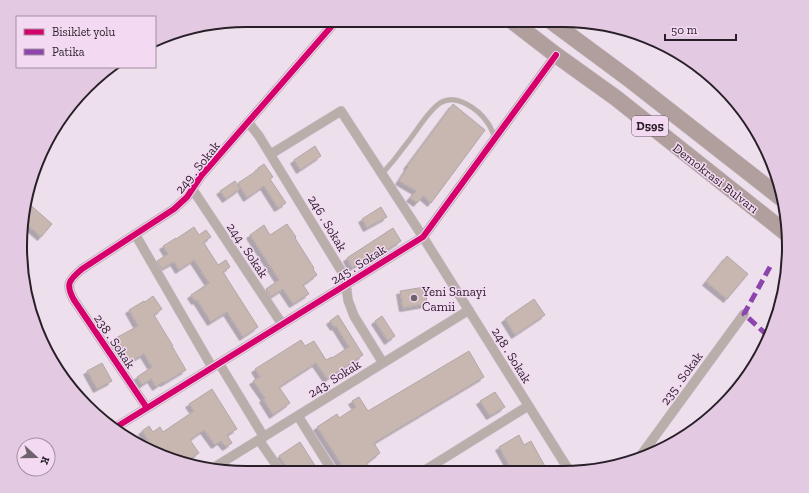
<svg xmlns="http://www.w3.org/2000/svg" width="809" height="493" font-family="'Zilla Slab',serif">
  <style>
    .building { fill: #c8b6b0; stroke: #b2a7a8; filter: url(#shadow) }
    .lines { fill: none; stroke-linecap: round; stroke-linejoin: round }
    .lane-casing { stroke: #c9bdc8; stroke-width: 5.5 }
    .street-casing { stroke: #c9bdc8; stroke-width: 10 }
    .highway-casing { stroke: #c9bdc8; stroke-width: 17 }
    .lane { stroke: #baaeab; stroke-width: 4.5 }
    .street { stroke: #baaeab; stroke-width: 9 }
    .highway { stroke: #b09f9d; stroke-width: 16 }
    .quiet { stroke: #8e44ad; stroke-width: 5; stroke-dasharray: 10 5; stroke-linecap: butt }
    .cycleway-casing { stroke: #f3d9f2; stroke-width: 8 }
    .cycleway { stroke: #d6006c; stroke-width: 6 }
    .poi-dot { fill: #6e626d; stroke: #f3d9f2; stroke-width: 1.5 }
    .labels { text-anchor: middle; stroke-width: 3; stroke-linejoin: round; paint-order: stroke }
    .shield { fill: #f3d9f2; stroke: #665765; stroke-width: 1 }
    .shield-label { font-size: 12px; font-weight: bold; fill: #291f28 }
    .street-label { font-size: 13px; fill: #291f28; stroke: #f3d9f2 }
    .poi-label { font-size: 13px; fill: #291f28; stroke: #f3d9f2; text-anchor: start }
    .rim { fill: none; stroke: #291f28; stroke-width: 2 }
  </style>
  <defs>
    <filter id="shadow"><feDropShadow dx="-3.5" dy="3.5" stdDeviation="0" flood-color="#0004"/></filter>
  </defs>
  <rect width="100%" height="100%" fill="#eddfec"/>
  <!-- building -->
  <path class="building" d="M453 104 485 130 431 203 423 196 417 203 410 198 416 191 399 181 408 167 407 166Z
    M315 146 321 156 300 170 294 160Z
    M264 164 273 177 270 179 286 203 278 208 264 186 247 198 238 183 258 170V168Z
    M235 181 240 189 226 199 220 191Z
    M27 202 52 224 41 237 24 222Z
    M381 207 387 217 367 228 362 219Z
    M287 224 296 237 295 238 314 268 313 269 317 275 303 285 309 294 293 304 283 289 271 297 266 289 279 280 250 235 264 225 270 235Z
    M194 227 199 235 206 230 211 237 204 242V243L218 265 226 260 230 267 223 272 258 327 243 337 227 312 211 322 197 300 195 301 191 295 209 283 194 260 179 270 174 262 162 269 157 261 168 254 163 246 176 238V239Z
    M393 228 401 241 369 262 367 259 352 268 347 258Z
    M727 256 748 274 727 299 706 282Z
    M425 287 427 304 403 308 400 291Z
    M153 296 162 309 154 315 173 346H172L186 370 164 383 163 382 156 387 151 379 142 385 137 377 152 367 144 354 128 363 114 339 138 326 129 310 144 301 145 302Z
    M534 299 545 315 515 335 505 319Z
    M338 315 363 355 327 379 316 363 279 387 290 403 273 415 263 399 265 398 253 381 260 377 255 369 301 340 305 346 314 341 326 360 332 357V358L349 347 336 326 334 327 330 321Z
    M382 316 395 336 388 341 375 321Z
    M469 351 484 377 374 443 380 453 367 463 370 469 364 472H345L340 464H341L317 427 337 414 339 418 356 407 352 401 359 397 368 411Z
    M102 363 112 381 97 389 87 371Z
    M212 389 237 429 227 435 232 443 226 447 221 441 215 445 204 430 190 440 199 453 186 462 170 458 166 452 160 456 141 445 148 440 142 431 149 426 153 432 160 427 163 432 194 411 189 404Z
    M495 392 505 407 490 416 480 401Z
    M519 435 524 445 531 441 547 470 542 472H513L499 447Z
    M300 442 319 472H290L279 456Z"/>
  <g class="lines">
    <defs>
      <path id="lane" d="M382 174C391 164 399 154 407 143 417 131 427 112 440 103 456 93 478 109 487 122 491 127 493 133 495 138"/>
      <path id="street" d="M248 122 259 136 342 272 346 284 348 300 354 316 383 363
        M271 154 341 111 423 237 570 472
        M193 190 282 324
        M135 234 212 367
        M219 363 264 437
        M147 408 74 300C65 284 69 280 82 269L174 209 187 197 201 176 337 20
        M298 416 333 472
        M113 429 423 237 556 55
        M259 440 281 472
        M639 458 744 314
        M213 468 469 310
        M422 472 528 406"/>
      <path id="highway" d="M512 21 556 55 616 98 786 233
        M552 22 629 79 781 198"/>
    </defs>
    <!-- lane casing -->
    <use href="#lane" class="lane-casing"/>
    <!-- street casing -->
    <use href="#street" class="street-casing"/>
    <!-- highway casing -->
    <use href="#highway" class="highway-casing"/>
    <!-- lane -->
    <use href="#lane" class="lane"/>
    <!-- street -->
    <use href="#street" class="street"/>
    <!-- highway -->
    <use href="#highway" class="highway"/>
    <!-- quiet -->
    <path class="quiet" d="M767 335 744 314 771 265"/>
    <defs>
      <path id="cycleway" d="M147 408 74 300C65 284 69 280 82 269L174 209 187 197 201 176 337 20
        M113 429 423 237 556 55"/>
    </defs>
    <!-- cycleway casing -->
    <use href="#cycleway" class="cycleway-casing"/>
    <!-- cycleway -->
    <use href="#cycleway" class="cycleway"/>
  </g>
  <!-- markers -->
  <circle class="poi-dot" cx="414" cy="298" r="4"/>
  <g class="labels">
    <!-- shield labels -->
    <rect class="shield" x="632" y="116" width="36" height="20" rx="3"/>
    <g class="shield-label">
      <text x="650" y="130">D595</text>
    </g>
    <!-- street labels -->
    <g class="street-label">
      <text transform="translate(197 167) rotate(-51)" y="5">249 . Sokak</text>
      <text transform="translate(716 178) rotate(38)" y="5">Demokrasi Bulvarı</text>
      <text transform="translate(328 223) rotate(59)" y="5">246 . Sokak</text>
      <text transform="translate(248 250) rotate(56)" y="5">244 . Sokak</text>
      <text transform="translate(358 264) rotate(-32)" y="5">245 . Sokak</text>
      <text transform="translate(115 341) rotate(56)" y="5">238 . Sokak</text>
      <text transform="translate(512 355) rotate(58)" y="5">248 . Sokak</text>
      <text transform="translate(334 378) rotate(-32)" y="5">243. Sokak</text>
      <text transform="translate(681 378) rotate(-54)" y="5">235 . Sokak</text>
    </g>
    <!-- poi labels -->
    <g class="poi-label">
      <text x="422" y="296">Yeni Sanayi<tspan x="422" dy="15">Camii</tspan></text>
    </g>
  </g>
  <!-- crop -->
  <path d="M0 0H809V493H0ZM246 27H563A219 219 0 0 1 782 246V247A219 219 0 0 1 563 466H246A219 219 0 0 1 27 247V246A219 219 0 0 1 246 27Z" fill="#e3cae2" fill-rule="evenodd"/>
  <path class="rim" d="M246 27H563A219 219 0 0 1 782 246V247A219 219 0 0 1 563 466H246A219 219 0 0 1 27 247V246A219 219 0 0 1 246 27Z"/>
  <!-- legend -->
  <rect x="16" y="16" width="140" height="52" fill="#f3d9f2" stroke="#a28fa1"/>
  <rect x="24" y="29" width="20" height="6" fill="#d6006c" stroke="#a28fa1"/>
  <text x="52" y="36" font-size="12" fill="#291f28">Bisiklet yolu</text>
  <rect x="24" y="49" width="20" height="6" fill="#8e44ad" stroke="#a28fa1"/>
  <text x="52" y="56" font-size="12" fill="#291f28">Patika</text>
  <!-- north arrow -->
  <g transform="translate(36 457) rotate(111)"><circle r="19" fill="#f3d9f2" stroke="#a28fa1"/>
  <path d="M0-3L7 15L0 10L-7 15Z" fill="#6e626d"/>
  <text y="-6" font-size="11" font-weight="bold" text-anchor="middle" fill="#291f28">K</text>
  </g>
  <!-- scale -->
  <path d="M665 34v6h71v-6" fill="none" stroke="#291f28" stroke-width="2"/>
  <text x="671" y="34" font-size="12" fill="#291f28" stroke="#f3d9f2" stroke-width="3" paint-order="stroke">50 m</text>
</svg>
